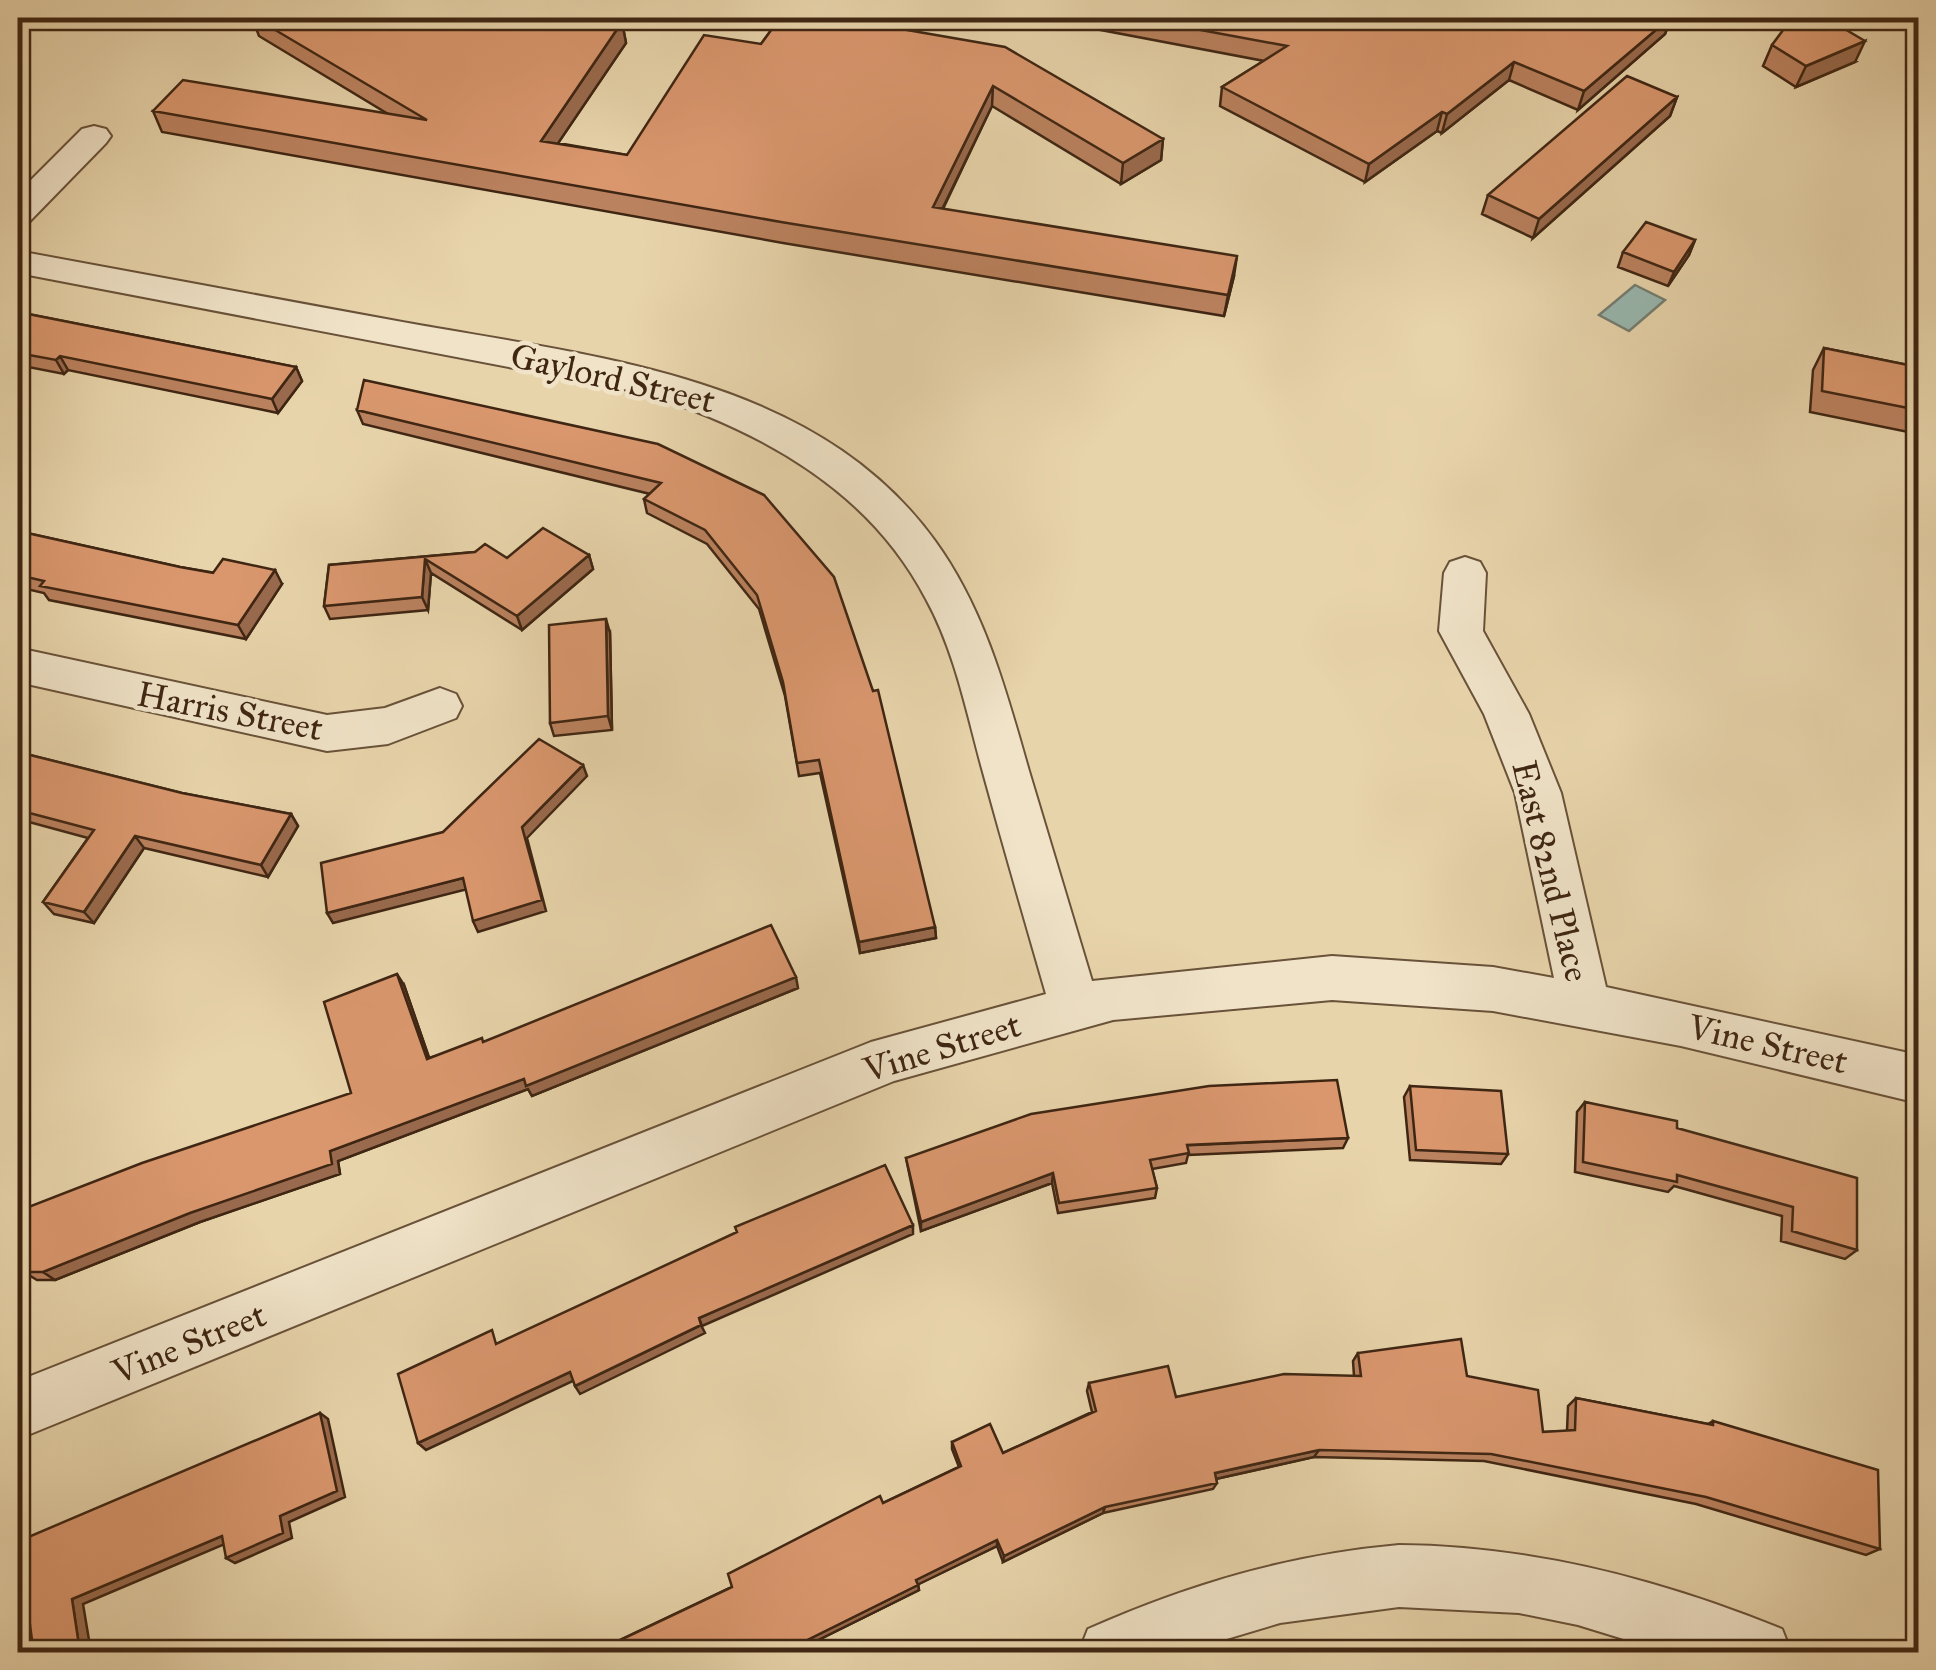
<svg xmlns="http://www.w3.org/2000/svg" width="1936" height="1670" font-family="'IM FELL Great Primer',serif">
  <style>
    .water { fill: #98b7af; stroke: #747d71; stroke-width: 2.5 }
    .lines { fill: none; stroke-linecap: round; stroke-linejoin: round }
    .minor-casing { stroke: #695239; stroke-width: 4 }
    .minor { fill: #f0e3c8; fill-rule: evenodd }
    .wall { fill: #bb825f; stroke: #3f2613; stroke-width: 2.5 }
    .shaded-wall { fill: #996a4d; stroke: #3f2613; stroke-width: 2.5 }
    .building { fill: #da976e; stroke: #3f2613; stroke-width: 2.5 }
    .labels { text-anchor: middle; stroke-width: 9; stroke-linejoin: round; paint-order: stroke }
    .street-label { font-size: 35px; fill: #3f2613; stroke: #f0e3c8 }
  </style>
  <rect width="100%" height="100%" fill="#e8d4ab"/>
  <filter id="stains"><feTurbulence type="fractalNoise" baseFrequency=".002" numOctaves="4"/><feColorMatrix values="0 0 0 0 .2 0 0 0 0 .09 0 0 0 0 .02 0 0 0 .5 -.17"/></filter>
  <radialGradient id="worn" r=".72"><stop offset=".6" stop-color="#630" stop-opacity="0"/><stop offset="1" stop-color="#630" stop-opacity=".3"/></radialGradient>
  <!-- water -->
  <path class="water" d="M1635 285 1665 300 1629 331 1599 315Z"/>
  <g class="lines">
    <defs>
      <path id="minor" d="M94 126 106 129 111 136 106 143 30 221 18 224V193L82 129Z
        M18 251C144 274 271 298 397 321 585 356 813 372 935 541 985 610 1006 691 1029 771 1050 841 1071 911 1092 981L1332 956 1493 967 1554 978 1515 793 1484 714 1439 631 1444 573 1450 562 1465 557 1480 562 1486 573 1483 631 1529 714 1561 793 1606 987 1918 1055V1103L1681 1046 1493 1011 1332 1000 1113 1020 894 1081 18 1439V1381L871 1042 1046 994C1024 918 1002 842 981 765 966 709 954 650 926 599 868 488 759 430 644 393L18 273Z
        M18 648 327 715 385 708 440 688 456 694 462 706 456 718 388 744 327 751 18 682Z
        M1399 1545C1532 1546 1659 1579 1782 1629L1791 1652H1666L1578 1625 1519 1613 1399 1607 1280 1623 1183 1652H1079L1088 1629C1190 1584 1288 1555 1399 1545Z"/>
    </defs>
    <!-- minor casing -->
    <use href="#minor" class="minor-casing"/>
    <!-- minor -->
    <use href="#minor" class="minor"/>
  </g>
  <!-- wall -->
  <path class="wall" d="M252 18H592L622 22 626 43 558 143 627 155 761 44 780 18 1163 139 1161 160 1121 184 992 106 943 209 1234 276 1224 316 783 243 162 132 153 111 388 114 259 36Z
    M1044 18H1671L1665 34 1578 110 1509 80 1442 133 1437 131 1365 182 1220 106 1222 87 1264 61 1048 20Z
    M1772 45 1855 62 1796 87 1763 66Z
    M1677 97 1670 116 1533 238 1482 214 1488 195Z
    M1695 240 1689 255 1668 286 1618 267 1623 252Z
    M18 312 296 367 302 381 278 413 68 370 64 374 18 365Z
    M1824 348 1918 367V434L1810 412 1813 370Z
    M357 410 764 495 935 927 936 938 860 953 820 773 799 776 785 696 759 609 707 544 647 513 644 499 650 494 363 424Z
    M18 531 180 567 282 584 246 639 49 600 44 593 18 587Z
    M475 552 507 558 589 555 593 569 522 630 431 573 428 610 330 619 324 606 329 565Z
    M610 633 612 730 554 736 550 723Z
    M18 752 182 793 291 814 298 826 268 877 144 848 94 923 54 914 43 902 88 838 18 819Z
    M404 985 429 1058 484 1042 798 988 532 1096 528 1089 338 1161 340 1174 200 1222 55 1280H37L24 1272 351 1093Z
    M1410 1086 1508 1154 1501 1164 1410 1160 1404 1097Z
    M1585 1102 1677 1128 1857 1250 1845 1259 1781 1241 1782 1216 1674 1186 1668 1192 1575 1172 1577 1112Z
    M1348 1138 1343 1148 1188 1155 1186 1163 1152 1169 1157 1188 1155 1198 1058 1213 1052 1183 921 1231 906 1158Z
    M1358 1353 1467 1376 1543 1432 1567 1431 1568 1406 1576 1398 1708 1424 1713 1421 1880 1549 1866 1555 1696 1504 1484 1461 1314 1457 1216 1479 1217 1483 1213 1489 1103 1513 1003 1562 997 1546 918 1584 919 1590 794 1652H595L732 1587 883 1503 959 1467 952 1449V1442L1003 1453 1092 1412 1087 1391 1089 1383 1176 1397 1354 1376 1353 1361Z"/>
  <!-- shaded-wall -->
  <path class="shaded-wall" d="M1670 18H1671L1665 34 1578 110 1584 91Z
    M622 22 626 43 546 161 541 141Z
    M1865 41 1855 62 1796 87 1806 66Z
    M1514 62 1509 80 1442 133 1447 114Z
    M993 86 992 106 933 228V207Z
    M1677 97 1670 116 1533 238 1539 219Z
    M1442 112 1437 131 1365 182 1369 164Z
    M1163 139 1161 160 1121 184 1123 163Z
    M1695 240 1689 255 1668 286 1674 272Z
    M1237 256 1234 276 1224 316 1228 295Z
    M60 356 68 370 64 374 56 360Z
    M296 367 302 381 278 413 272 399Z
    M589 555 593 569 522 630 517 616Z
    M425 559 431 573 428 610 422 597Z
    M275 570 282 584 246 639 238 625Z
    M606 619 610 633 612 730 608 716Z
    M583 765 587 776 527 838 546 911 478 932 473 921 522 827Z
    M291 814 298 826 268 877 261 865Z
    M135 836 144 848 94 923 84 912Z
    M463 878 468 889 333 923 327 913Z
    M935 927 936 938 860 953 859 942Z
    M397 974 404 985 433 1069 427 1059Z
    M796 977 798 988 532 1096 528 1089 338 1161 340 1174 200 1222 55 1280 43 1272 330 1151Z
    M1053 1173 1052 1183 921 1231V1222Z
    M913 1225V1234L702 1326 699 1318Z
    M701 1325 705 1333 580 1394 575 1386Z
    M570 1372 575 1380 426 1450 418 1443Z
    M320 1413 328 1419 345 1497 289 1522 292 1538 235 1563 226 1558 280 1516Z
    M1319 1450 1314 1457 1211 1480 1215 1473Z
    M1105 1507 1103 1513 1003 1562 1004 1556Z
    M222 1536 232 1541 83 1604 91 1652H80L72 1599Z
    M997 1540V1546L917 1585 916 1580Z
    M918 1585 919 1590 794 1652H783Z"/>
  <!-- building -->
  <path class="building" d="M255 18H592L622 22 541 141 627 155 704 35 761 44 780 18H838L1005 47 1163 139 1123 163 993 86 933 207 1237 256 1228 295 781 222 153 111 183 80 427 120Z
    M1136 18H1670L1584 91 1514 62 1447 114 1442 112 1369 164 1222 87 1287 46Z
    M1792 18H1826L1865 41 1806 66 1772 45Z
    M1627 76 1677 97 1539 219 1488 195Z
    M1646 222 1695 240 1674 272 1623 252Z
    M18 312 296 367 272 399 60 356 56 360 18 353Z
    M1824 348 1918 367V410L1822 391Z
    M364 380 658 444 764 495 834 577 873 691 878 690 935 927 859 942 819 760 797 763 783 682 757 595 705 530 644 499 661 483 357 410Z
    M543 528 589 555 517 616 425 559 422 597 324 606 329 565 475 552 485 544 507 558Z
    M18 531 180 567 213 573 223 559 275 570 238 625 40 586 44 581 18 575Z
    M606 619 608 716 550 723 549 625Z
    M539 739 583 765 522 827 542 900 473 921 463 878 327 913 321 863 443 832Z
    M18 752 182 793 291 814 261 865 135 836 84 912 43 902 94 830 18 810Z
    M771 925 796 977 526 1086 524 1079 330 1151 332 1164 190 1213 43 1272H24L18 1225V1211L142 1163 351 1093 324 1002 397 974 427 1059 482 1038 483 1042Z
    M1337 1080 1348 1138 1187 1145 1189 1153 1150 1160 1157 1188 1059 1203 1053 1173 921 1222 906 1158 1031 1114 1209 1086Z
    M1410 1086 1501 1091 1508 1154 1416 1150Z
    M1585 1102 1677 1121V1128L1857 1178V1250L1792 1231 1793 1207 1677 1175V1182L1583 1162Z
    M885 1165 913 1225 699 1318 701 1325 575 1386 570 1372 418 1443 398 1374 492 1330 496 1344 737 1232 735 1227Z
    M1461 1339 1467 1376 1538 1390 1543 1432 1575 1430 1576 1398 1713 1425V1421L1878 1470 1880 1549 1706 1497 1491 1454 1319 1450 1215 1473 1217 1483 1105 1507 1004 1556 997 1540 916 1580 918 1585 783 1652H595L732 1587 728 1574 880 1496 883 1503 961 1466 952 1442 990 1424 1003 1453 1096 1411 1089 1383 1168 1366 1176 1397 1284 1374 1361 1376 1358 1353Z
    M320 1413 337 1491 280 1516 283 1533 226 1558 222 1536 72 1599 80 1652H18V1647L32 1640 19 1541Z"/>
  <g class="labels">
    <!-- street labels -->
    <g class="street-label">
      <text transform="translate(613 378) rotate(13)" y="12">Gaylord Street</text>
      <text transform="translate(230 711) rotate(11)" y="12">Harris Street</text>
      <text transform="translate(1551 871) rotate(76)" y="12">East 82nd Place</text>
      <text transform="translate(1768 1044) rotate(13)" y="12">Vine Street</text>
      <text transform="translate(942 1047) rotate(-17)" y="12">Vine Street</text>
      <text transform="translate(189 1343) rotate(-22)" y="12">Vine Street</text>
    </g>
  </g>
  <!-- margin -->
  <rect width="1936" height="1670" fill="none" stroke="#e8d4ab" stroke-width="60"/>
  <rect x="20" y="20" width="1896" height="1630" fill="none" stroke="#3f2613" stroke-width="5"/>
  <rect x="30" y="30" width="1876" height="1610" fill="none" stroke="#3f2613" stroke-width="2.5"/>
  <rect width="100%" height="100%" filter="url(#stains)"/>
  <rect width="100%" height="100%" fill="url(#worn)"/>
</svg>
